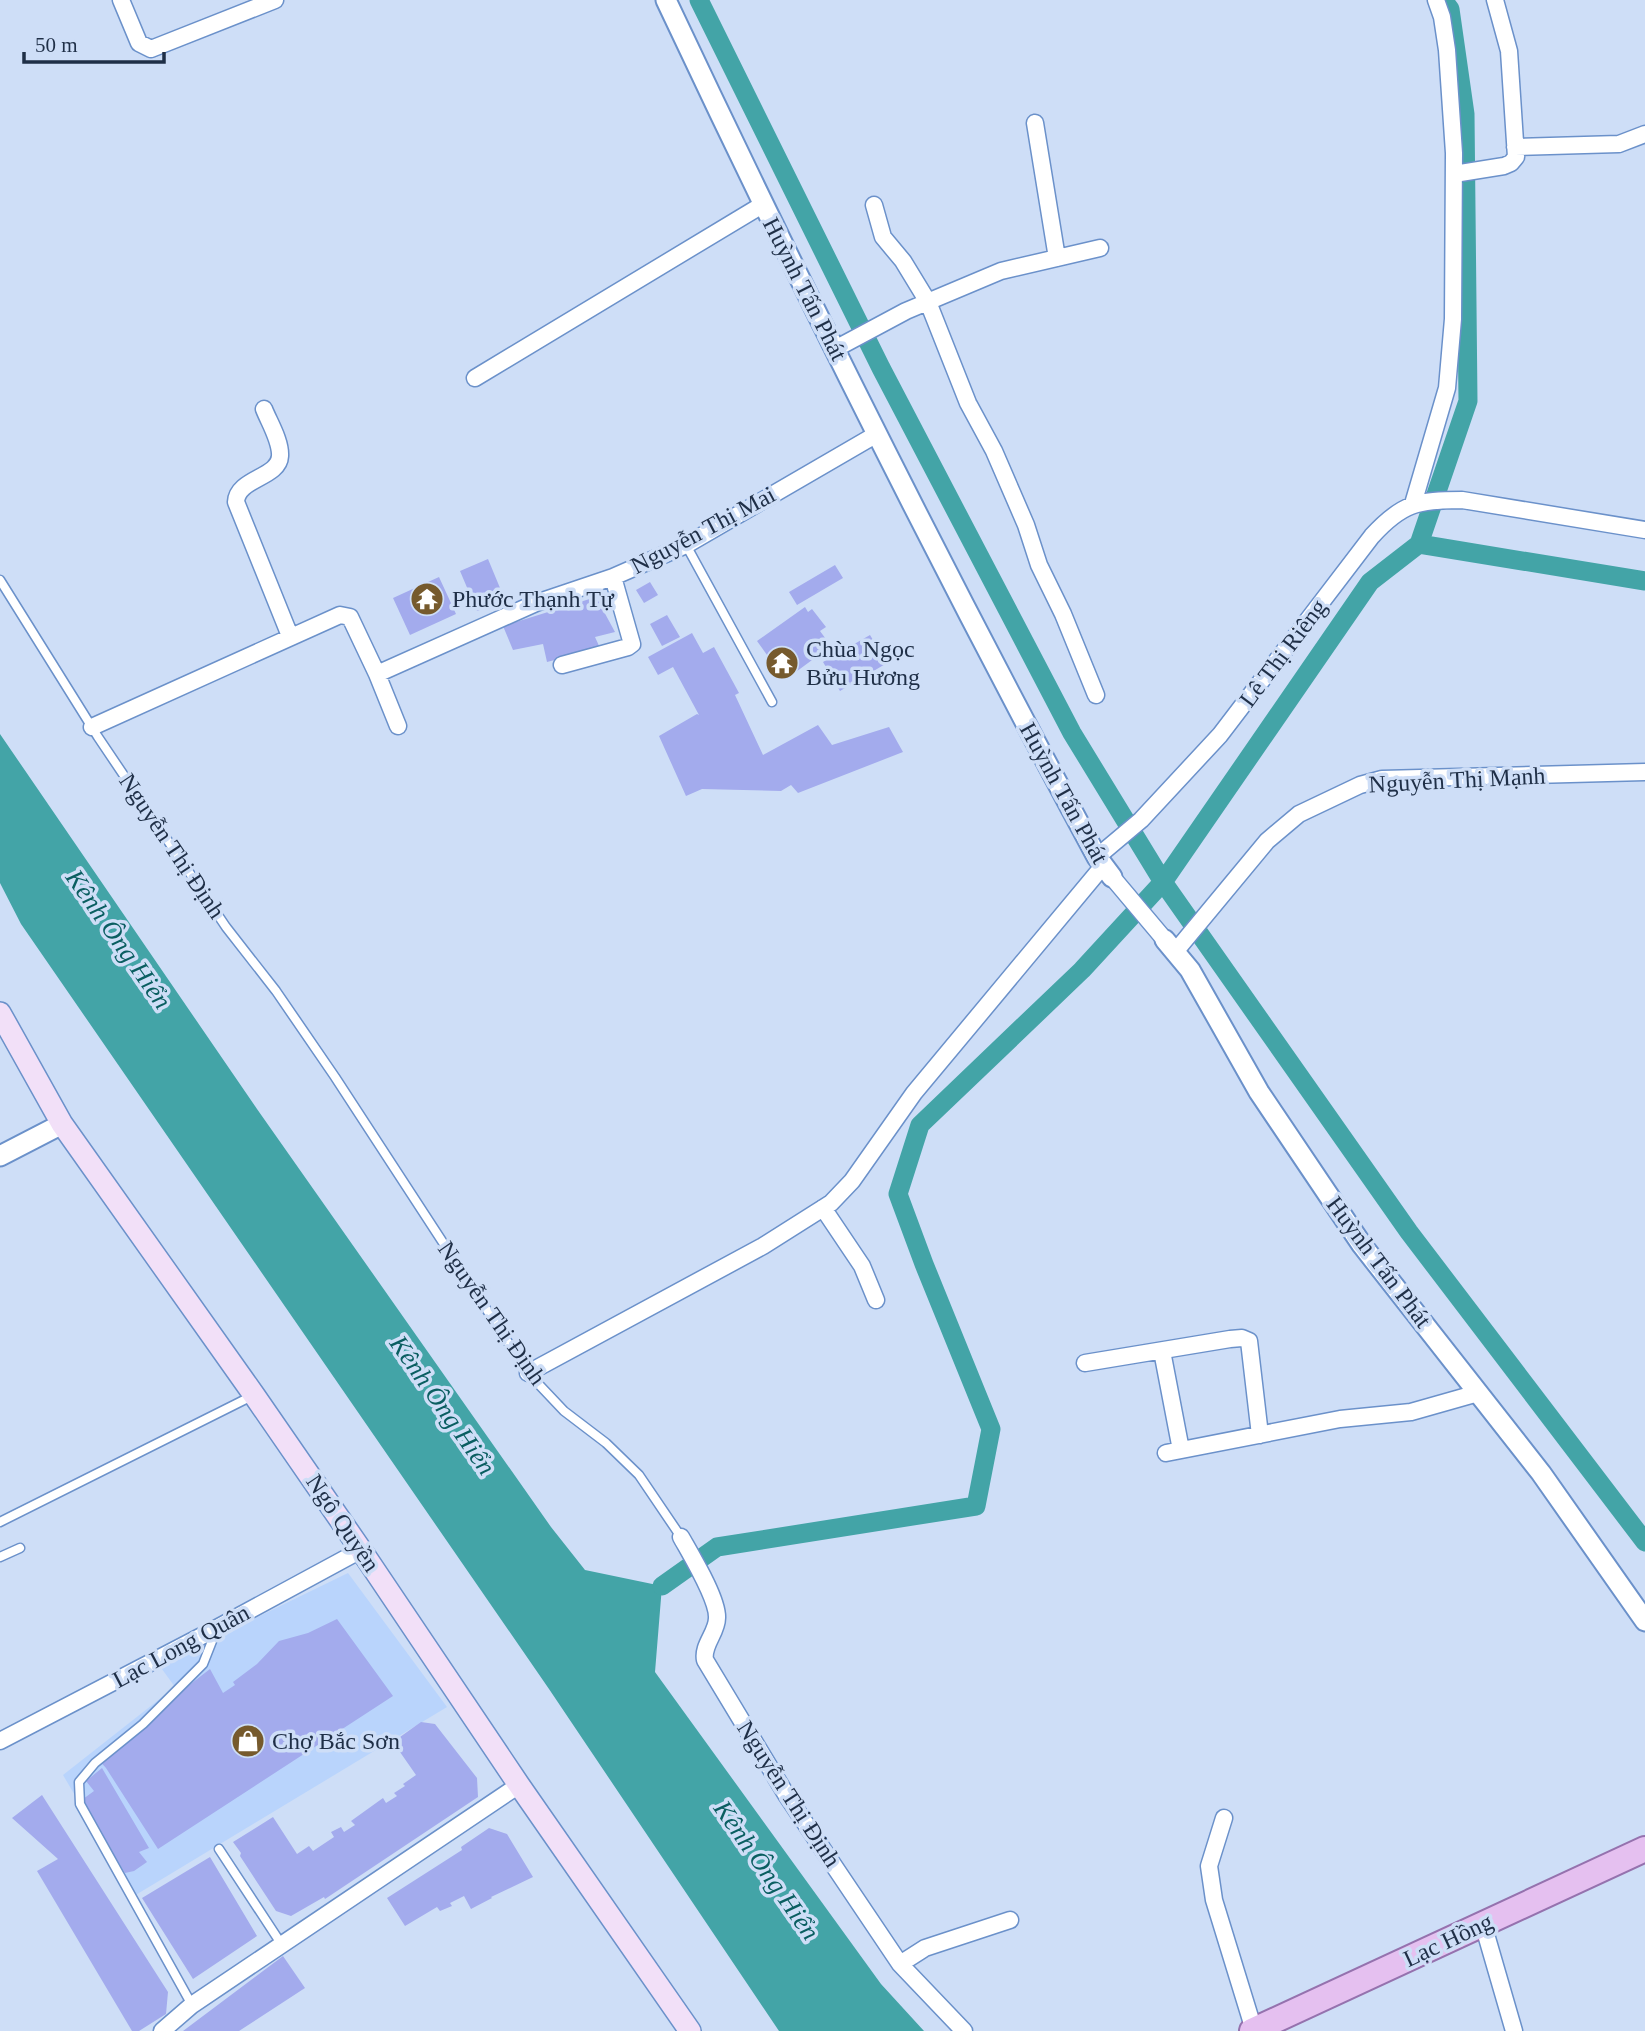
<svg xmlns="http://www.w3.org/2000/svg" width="1645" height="2031" font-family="Georgia,serif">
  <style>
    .built { fill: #b9d4fc }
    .water { fill: #43a4a7 }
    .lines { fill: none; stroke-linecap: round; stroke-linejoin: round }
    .canal { stroke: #43a4a7; stroke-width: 19 }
    .building { fill: #a3abed }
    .service-casing { stroke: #6b91ca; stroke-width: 11 }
    .minor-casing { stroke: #6b91ca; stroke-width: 19 }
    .tertiary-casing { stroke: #6b91ca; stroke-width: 23 }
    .secondary-casing { stroke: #6b91ca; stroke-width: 24 }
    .primary-casing { stroke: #9572ae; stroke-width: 28 }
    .service { stroke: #fff; stroke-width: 8 }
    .minor { stroke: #fff; stroke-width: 16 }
    .tertiary { stroke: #fff; stroke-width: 19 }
    .secondary { stroke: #f2e0f8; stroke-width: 21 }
    .primary { stroke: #e5c0f0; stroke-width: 24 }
    .labels { text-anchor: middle; stroke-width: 7; stroke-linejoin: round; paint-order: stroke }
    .street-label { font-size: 24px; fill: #1f2f47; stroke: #cedef7 }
    .poi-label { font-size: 24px; fill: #1f2f47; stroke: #cedef7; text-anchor: start }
    .water-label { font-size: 26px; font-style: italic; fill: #0a5e61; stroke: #cedef7 }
  </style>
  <rect width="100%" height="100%" fill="#cedef7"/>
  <!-- built -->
  <path class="built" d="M348 1573 447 1707 134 1896 63 1775 175 1687 159 1665Z"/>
  <!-- water -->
  <path class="water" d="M0 734 257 1109 551 1527 585 1570 662 1586 655 1672 881 1984 924 2031H779L549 1689 21 924 0 883Z"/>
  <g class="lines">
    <!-- canal -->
    <path class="canal" d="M699 0 881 368 1072 733 1163 882 1409 1232 1645 1542
      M1419 544 1468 401 1465 114 1450 9 1443 0
      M662 1586 717 1547 976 1506 991 1429 924 1264 898 1194 920 1125 1082 970 1163 882 1370 582 1419 544 1645 581"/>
  </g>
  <!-- building -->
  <path class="building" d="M488 559 505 600 477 611 460 571Z
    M835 565 843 578 797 605 789 592Z
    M439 577 456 614 410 635 393 598Z
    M650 582 658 595 644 603 636 590Z
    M596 597 615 632 595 637 600 648 547 662 543 644 513 650 503 626Z
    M805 607 808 612 812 609 826 627 820 631 831 646 785 680 757 641Z
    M667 615 680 637 662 646 650 624Z
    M692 633 703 653 714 647 739 693 735 695 763 755 818 725 832 745 889 727 903 752 798 793 791 785 781 791 702 789 686 796 659 736 697 714 699 715 673 667 658 675 648 657Z
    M870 635 887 663 840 691 823 662Z
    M337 1619 393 1696 158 1849 106 1768 96 1757 210 1669 223 1693 235 1685 233 1682 257 1664 279 1641 308 1633Z
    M421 1722 435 1724 477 1778 478 1797 325 1899 324 1897 291 1916 276 1911 240 1856 241 1853 233 1842 273 1817 297 1854 309 1846 313 1851 334 1837 331 1832 341 1827 344 1832 355 1825 351 1821 383 1798 386 1803 397 1796 394 1793 405 1786 403 1784 416 1775 393 1742Z
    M102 1768 149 1848 139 1852 147 1862 134 1871 125 1873 79 1802 94 1791 86 1781Z
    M42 1795 168 1992 166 2014 139 2031H132L37 1871 58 1859 12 1818Z
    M489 1828 507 1834 533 1877 491 1897 492 1898 471 1909 464 1896 450 1903 452 1906 440 1911 437 1907 405 1926 387 1898 462 1850 461 1847Z
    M210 1857 257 1936 193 1979 142 1898Z
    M283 1956 305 1988 239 2031H183Z"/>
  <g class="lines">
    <defs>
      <path id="service" d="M686 545 772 702
        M0 580 98 737 226 927 276 991 335 1077 528 1373 564 1411 606 1443 639 1475 681 1537
        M0 1522 252 1396
        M0 1557 20 1548
        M219 1849 282 1945
        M192 2005 80 1804 79 1782 95 1763 143 1724 203 1664 216 1631"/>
      <path id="minor" d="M121 0 139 43 151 49 275 0
        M1035 123 1057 258
        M1515 147 1619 144 1645 134
        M1454 174 1504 166 1511 163 1516 157 1509 51 1495 0
        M874 205 883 237 903 261 928 302 968 403 994 451 1026 525 1039 565 1063 614 1096 695
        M835 349 906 311 1001 271 1100 248
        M475 378 762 205
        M264 409C269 422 281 441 280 456 279 478 237 478 236 502L290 636
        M1413 504 1447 388 1453 319 1454 153 1447 50 1442 17 1436 0
        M562 665 628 647 632 644 613 577
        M377 674 398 726
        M92 727 340 615 350 617 377 674 536 603 613 577 686 545 877 434
        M1097 857 1141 820 1220 735 1372 536C1402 503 1418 500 1462 500L1645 530
        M1112 877 1165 940
        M1175 952 1267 841 1299 814 1360 785 1382 779 1645 772
        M823 1208 862 1266 876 1300
        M1162 1351 1181 1450
        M1085 1363 1230 1339 1242 1338 1249 1341 1260 1435
        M528 1373 763 1246 831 1203 852 1181 914 1093 1103 866
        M1166 1453 1340 1419 1411 1412 1478 1393
        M681 1537C691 1555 718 1599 717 1618 717 1633 702 1645 705 1660L787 1796 900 1964 964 2031
        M0 1741 217 1628 361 1550
        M1224 1818 1209 1866 1214 1900 1254 2030
        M1483 1924 1514 2031
        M900 1964 925 1948 1010 1920
        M162 2031 192 2005 519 1785"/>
      <path id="tertiary" d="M666 0C802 289 945 575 1097 857L1112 877
        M1165 940 1190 970 1259 1092 1362 1245 1541 1473 1645 1621
        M0 1156 62 1124"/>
      <path id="secondary" d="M0 1013 62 1124 254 1395 361 1550 519 1785 690 2031"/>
      <path id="primary" d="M1252 2031 1645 1849"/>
    </defs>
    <!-- service casing -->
    <use href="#service" class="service-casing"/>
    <!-- minor casing -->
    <use href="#minor" class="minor-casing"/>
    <!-- tertiary casing -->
    <use href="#tertiary" class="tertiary-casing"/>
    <!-- secondary casing -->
    <use href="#secondary" class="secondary-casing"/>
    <!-- primary casing -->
    <use href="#primary" class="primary-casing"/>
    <!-- service -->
    <use href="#service" class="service"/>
    <!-- minor -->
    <use href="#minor" class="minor"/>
    <!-- tertiary -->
    <use href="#tertiary" class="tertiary"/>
    <!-- secondary -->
    <use href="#secondary" class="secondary"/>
    <!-- primary -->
    <use href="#primary" class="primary"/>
  </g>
  <!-- icons -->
  <defs>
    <symbol id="temple-disc" viewBox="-11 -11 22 22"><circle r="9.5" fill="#765a2d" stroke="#cedef7"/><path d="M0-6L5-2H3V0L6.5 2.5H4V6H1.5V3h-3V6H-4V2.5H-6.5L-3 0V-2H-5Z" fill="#fff"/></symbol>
    <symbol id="shop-disc" viewBox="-11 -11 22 22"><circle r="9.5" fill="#765a2d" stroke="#cedef7"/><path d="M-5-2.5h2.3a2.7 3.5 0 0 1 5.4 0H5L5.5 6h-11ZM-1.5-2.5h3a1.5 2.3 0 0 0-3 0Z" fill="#fff"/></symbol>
  </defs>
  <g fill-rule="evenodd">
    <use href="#temple-disc" x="408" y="580" width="38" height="38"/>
    <use href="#temple-disc" x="763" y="644" width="38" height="38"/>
    <use href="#shop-disc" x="229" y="1722" width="38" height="38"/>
  </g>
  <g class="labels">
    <!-- street labels -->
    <g class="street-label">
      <text transform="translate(805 289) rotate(63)" y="8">Huỳnh Tấn Phát</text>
      <text transform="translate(703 530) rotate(-28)" y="8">Nguyễn Thị Mai</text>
      <text transform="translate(1283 653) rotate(-53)" y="8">Lê Thị Riêng</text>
      <text transform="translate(1457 780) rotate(-3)" y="8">Nguyễn Thị Mạnh</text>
      <text transform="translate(1064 793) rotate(61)" y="8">Huỳnh Tấn Phát</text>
      <text transform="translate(172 846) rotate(56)" y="8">Nguyễn Thị Định</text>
      <text transform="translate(1379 1262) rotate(53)" y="8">Huỳnh Tấn Phát</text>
      <text transform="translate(492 1313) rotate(55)" y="8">Nguyễn Thị Định</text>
      <text transform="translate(343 1523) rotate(56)" y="8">Ngô Quyền</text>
      <text transform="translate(181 1646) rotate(-28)" y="8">Lạc Long Quân</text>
      <text transform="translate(789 1794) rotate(57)" y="8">Nguyễn Thị Định</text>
      <text transform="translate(1448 1940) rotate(-25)" y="8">Lạc Hồng</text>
    </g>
    <!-- poi labels -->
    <g class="poi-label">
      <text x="452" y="607">Phước Thạnh Tự</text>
      <text x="806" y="657">Chùa Ngọc<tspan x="806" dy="28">Bửu Hương</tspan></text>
      <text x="272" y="1749">Chợ Bắc Sơn</text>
    </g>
    <!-- water labels -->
    <g class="water-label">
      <text transform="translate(119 939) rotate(55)" y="9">Kênh Ông Hiển</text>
      <text transform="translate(443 1405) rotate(55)" y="9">Kênh Ông Hiển</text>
      <text transform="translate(767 1870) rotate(55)" y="9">Kênh Ông Hiển</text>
    </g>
  </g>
  <!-- scale -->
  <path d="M24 52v10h140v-10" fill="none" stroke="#1f2f47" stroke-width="3.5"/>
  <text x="35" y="52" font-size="21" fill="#1f2f47" stroke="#cedef7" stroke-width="5" paint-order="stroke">50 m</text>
</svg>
